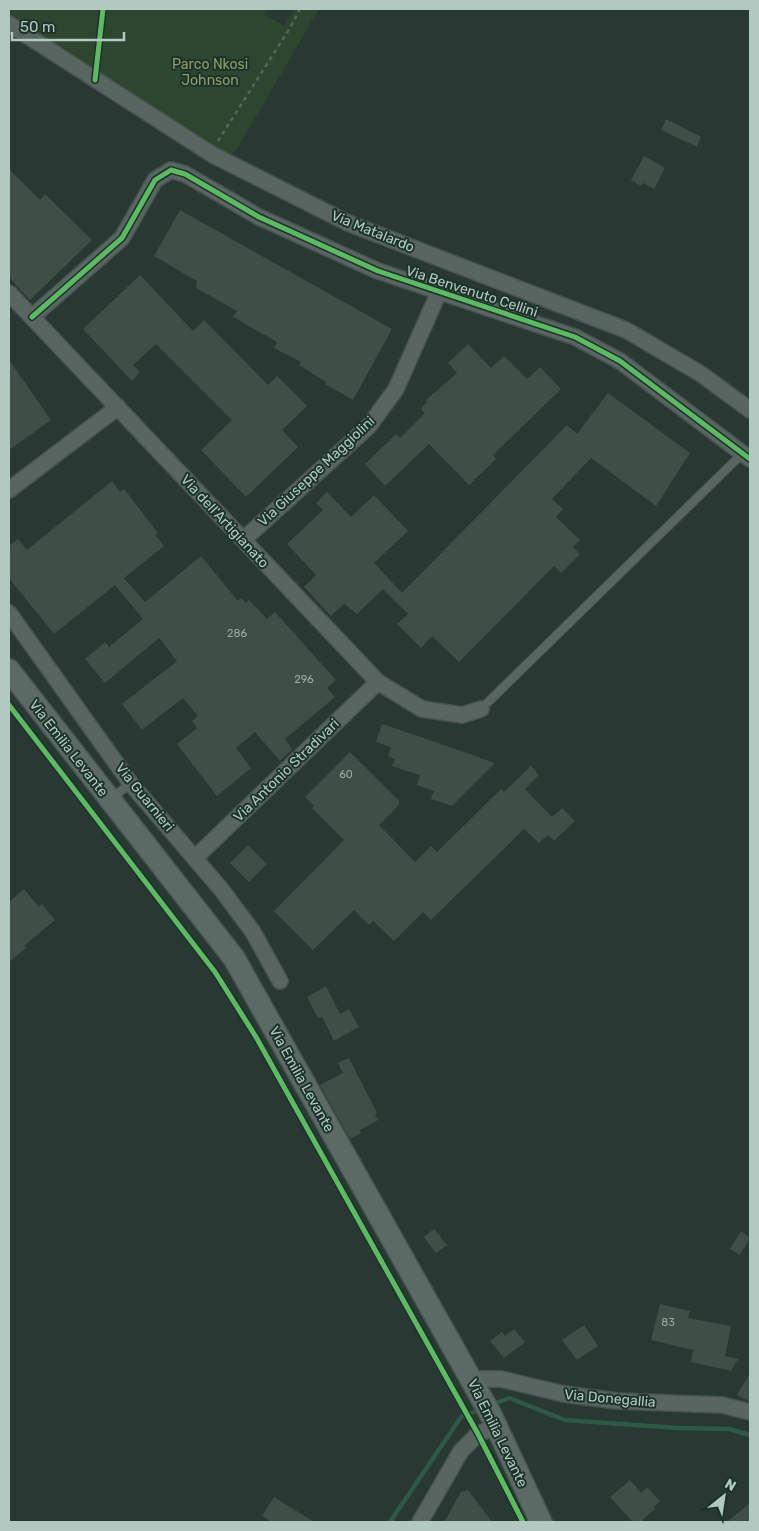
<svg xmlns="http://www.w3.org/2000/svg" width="759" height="1531" font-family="Rubik,sans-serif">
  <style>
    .green { fill: #2e462f }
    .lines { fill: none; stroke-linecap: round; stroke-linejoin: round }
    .stream { stroke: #2d5946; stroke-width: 4.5 }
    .building { fill: #404e48 }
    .lane-casing { stroke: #47534e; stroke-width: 10 }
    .street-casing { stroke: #47534e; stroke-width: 18 }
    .secondary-casing { stroke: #47534e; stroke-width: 24 }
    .path { stroke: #58655f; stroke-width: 2.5; stroke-dasharray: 4 4; stroke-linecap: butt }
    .lane { stroke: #596560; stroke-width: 8 }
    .street { stroke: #596560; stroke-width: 15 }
    .secondary { stroke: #5c6a65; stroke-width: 21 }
    .cycleway-casing { stroke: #1c332a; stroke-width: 8 }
    .cycleway { stroke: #5cba63; stroke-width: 5 }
    .labels { text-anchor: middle; stroke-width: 4; stroke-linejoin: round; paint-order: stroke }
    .number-label { font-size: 11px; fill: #96aaa3 }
    .park-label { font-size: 14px; fill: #8f9b68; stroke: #1c332a }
    .street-label { font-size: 14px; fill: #b2c9c1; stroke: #1c332a }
  </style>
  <rect width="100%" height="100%" fill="#283832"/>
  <!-- green -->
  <path class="green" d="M9 9H267L264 15 285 26 294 9H319L237 149 228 157 9 17Z"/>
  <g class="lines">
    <!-- stream -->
    <path class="stream" d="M493 1404 509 1398 565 1420 678 1428 729 1429 750 1435
      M390 1522 461 1417 481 1409"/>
  </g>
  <!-- building -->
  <path class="building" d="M666 119 701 137 697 147 661 130Z
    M644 156 665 168 654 189 643 183 641 186 631 180Z
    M9 169 40 200 45 194 92 240 30 300 9 277Z
    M180 210 392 329 353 400 325 384 326 382 299 365 301 362 274 348 277 342 233 317 237 311 196 288 197 281 154 256Z
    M140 275 193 331 204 320 268 385 277 376 307 406 282 430 298 447 246 497 201 450 232 420 156 344 133 365 140 372 132 381 83 329Z
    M468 344 491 368 504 356 527 379 540 367 561 389 493 455 496 459 469 485 429 444 385 486 365 464 396 434 400 438 425 413 421 409 427 402 426 400 457 373 448 363Z
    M9 360 51 420 9 450Z
    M608 393 690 453 656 506 591 458 552 499 563 509 556 517 580 540 573 547 580 554 561 573 554 566 459 662 432 636 421 648 397 624 408 614 383 589 357 614 344 604 331 616 304 587 316 575 287 544 323 510 316 503 327 492 351 517 374 495 408 531 374 563 402 593 567 425 577 434Z
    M112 481 120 492 124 489 158 533 155 535 164 546 124 578 145 602 201 556 238 601 241 598 246 603 249 600 267 619 275 612 336 680 327 688 335 697 285 739 292 749 280 761 255 732 236 748 251 768 217 796 177 744 197 728 192 721 198 716 183 698 142 730 122 704 177 661 159 638 105 683 85 659 105 642 109 647 143 619 115 585 54 634 9 578V546L18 539 27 550Z
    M382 724 470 754 495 763 452 806 431 799 434 791 417 785 420 775 392 766 395 759 388 756 391 747 376 742Z
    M350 752 399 801V805L379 825 415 862 431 846 437 852 501 789 504 792 531 766 539 775 525 789 552 817 562 808 575 821 554 841 548 835 539 843 524 829 431 920 423 912 394 941 373 921 369 925 354 910 313 950 274 911 344 840 312 808 314 806 305 797Z
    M248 845 267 864 249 882 230 863Z
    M24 889 39 907 42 904 55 920 24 946 26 948 9 962V902Z
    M326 986 340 1014 349 1009 359 1027 334 1041 322 1017 318 1018 307 997Z
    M349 1058 377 1113 375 1115 378 1120 360 1130 361 1133 350 1139 320 1085 343 1073 338 1063Z
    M434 1229 447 1245 436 1253 424 1237Z
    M741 1231 750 1238 740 1255 730 1249Z
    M660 1304 690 1311 688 1318 731 1326 725 1356 738 1359 731 1371 691 1362 693 1350 651 1340Z
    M584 1325 598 1346 577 1360 562 1340Z
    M514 1329 525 1342 504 1358 490 1341 502 1332 505 1336Z
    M750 1373V1402L737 1395Z
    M630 1480 641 1493 647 1487 660 1501 654 1507 655 1509 640 1522H633L610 1497Z
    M468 1490 492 1522H444L461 1492Z
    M274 1497 314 1522H272L262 1516Z
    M750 1503V1522H727Z"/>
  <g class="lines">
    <defs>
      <path id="lane" d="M481 709 743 453
        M110 798 131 784"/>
      <path id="street" d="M9 24 213 155 348 223 626 330 701 374 750 410
        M9 293 378 682 422 709 462 715 481 709
        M32 317 122 238 155 180 171 170 185 174 259 217 378 271 575 337 620 361 750 459
        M9 490 118 407
        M243 540 369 426 396 389 439 292
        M9 613 131 784 221 889 253 932 280 981
        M195 858 378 682
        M471 1379H501L564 1394 617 1401 722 1405 750 1412
        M420 1522 461 1451 478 1434 497 1426"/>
      <path id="secondary" d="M9 670 234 958 491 1415 541 1522"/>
    </defs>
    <!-- lane casing -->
    <use href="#lane" class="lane-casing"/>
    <!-- street casing -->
    <use href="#street" class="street-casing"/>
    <!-- secondary casing -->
    <use href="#secondary" class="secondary-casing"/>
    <!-- path -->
    <path class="path" d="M218 141 290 28 300 9"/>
    <!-- lane -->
    <use href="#lane" class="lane"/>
    <!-- street -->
    <use href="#street" class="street"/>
    <!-- secondary -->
    <use href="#secondary" class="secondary"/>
    <defs>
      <path id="cycleway" d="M95 80 103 9
        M32 317 122 238 155 180 171 170 185 174 259 217 378 271 575 337 620 361 750 459
        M9 705 215 972 256 1037 478 1434 523 1522"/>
    </defs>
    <!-- cycleway casing -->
    <use href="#cycleway" class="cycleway-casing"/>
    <!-- cycleway -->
    <use href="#cycleway" class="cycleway"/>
  </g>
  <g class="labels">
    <!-- number labels -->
    <g class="number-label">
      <text x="237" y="637">286</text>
      <text x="304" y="683">296</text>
      <text x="346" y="778">60</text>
      <text x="668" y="1326">83</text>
    </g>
    <!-- park labels -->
    <g class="park-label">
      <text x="210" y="69">Parco Nkosi<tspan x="210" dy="16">Johnson</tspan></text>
    </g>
    <!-- street labels -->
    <g class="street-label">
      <text transform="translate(373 231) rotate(22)" y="5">Via Matalardo</text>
      <text transform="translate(472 291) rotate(18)" y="5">Via Benvenuto Cellini</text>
      <text transform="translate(316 471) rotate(-43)" y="5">Via Giuseppe Maggiolini</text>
      <text transform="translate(225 521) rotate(47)" y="5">Via dell'Artigianato</text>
      <text transform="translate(69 748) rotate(52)" y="5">Via Emilia Levante</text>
      <text transform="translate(286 770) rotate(-44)" y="5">Via Antonio Stradivari</text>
      <text transform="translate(145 797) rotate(51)" y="5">Via Guarnieri</text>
      <text transform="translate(302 1079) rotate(61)" y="5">Via Emilia Levante</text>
      <text transform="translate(610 1398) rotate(5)" y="5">Via Donegallia</text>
      <text transform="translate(498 1433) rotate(64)" y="5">Via Emilia Levante</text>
    </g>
  </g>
  <!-- border -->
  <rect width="759" height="1531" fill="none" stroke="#b2c9c1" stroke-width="20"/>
  <!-- north arrow -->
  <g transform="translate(724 1496) rotate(30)" stroke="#1c332a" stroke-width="4" paint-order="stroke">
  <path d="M0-4L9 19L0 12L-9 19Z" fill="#b2c9c1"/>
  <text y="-8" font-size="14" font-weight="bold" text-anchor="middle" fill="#b2c9c1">N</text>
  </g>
  <!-- scale -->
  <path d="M12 32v8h112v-8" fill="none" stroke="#b2c9c1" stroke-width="2.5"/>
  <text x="20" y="32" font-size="15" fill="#b2c9c1" stroke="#1c332a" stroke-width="4" paint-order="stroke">50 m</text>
</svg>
